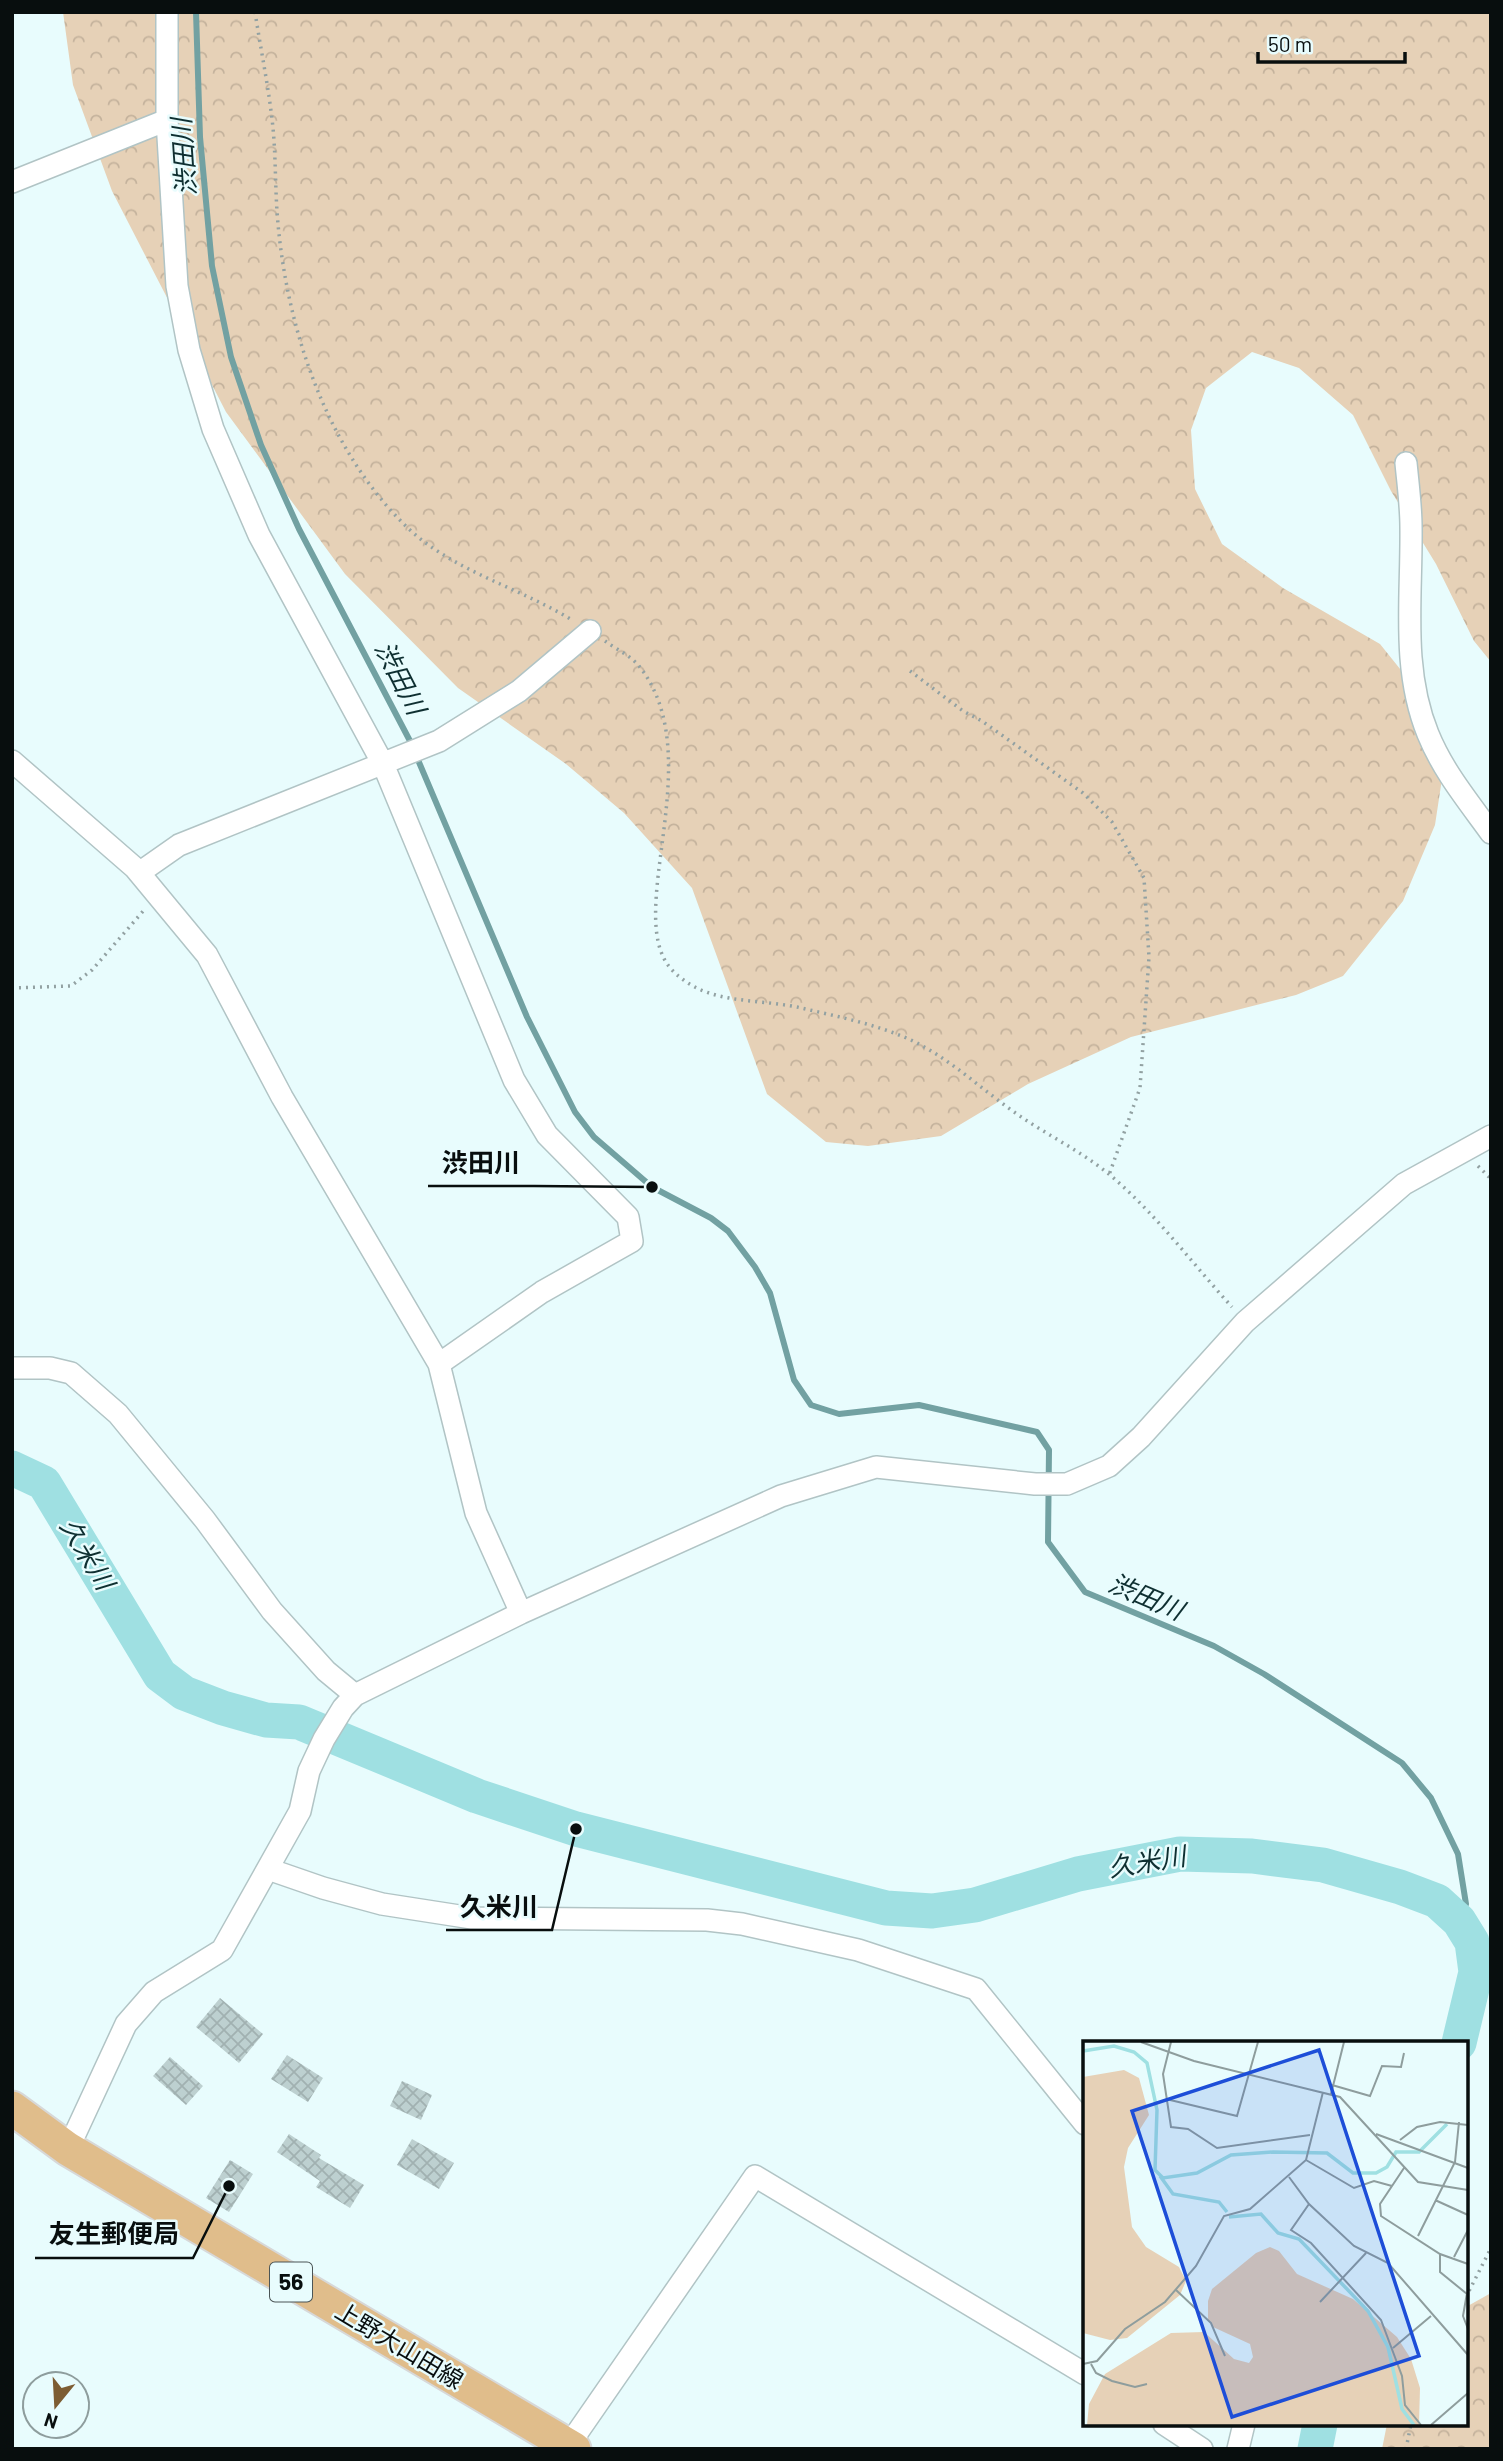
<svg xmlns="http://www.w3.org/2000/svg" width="1503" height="2461" font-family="Barlow,'Noto Sans JP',sans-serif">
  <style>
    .forest { fill: url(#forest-crowns) }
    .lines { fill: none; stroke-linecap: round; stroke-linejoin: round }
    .stream { stroke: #72a1a2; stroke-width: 6 }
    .river { stroke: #9fe0e2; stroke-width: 35 }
    .building { fill: url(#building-cross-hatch) }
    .street-casing { stroke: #b1c4c5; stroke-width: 24 }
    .primary-casing { stroke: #d7d8d8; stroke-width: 37 }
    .path { stroke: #92a1a2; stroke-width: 3.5; stroke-dasharray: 2 5; stroke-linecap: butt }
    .street { stroke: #fff; stroke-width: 21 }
    .primary { stroke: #e0bd8b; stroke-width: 33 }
    .labels { text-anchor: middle; stroke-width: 5; stroke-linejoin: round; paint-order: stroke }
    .shield { fill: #e8fcfd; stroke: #4b5556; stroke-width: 2 }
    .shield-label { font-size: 23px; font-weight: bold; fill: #080e0e }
    .street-label { font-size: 24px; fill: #080e0e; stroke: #e8fcfd }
    .water-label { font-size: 26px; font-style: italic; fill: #0e2f31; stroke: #e8fcfd }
    .inset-river { fill: none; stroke: #9fe0e2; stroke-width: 3.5 }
    .inset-road { fill: none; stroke: #8e9d9d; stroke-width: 2 }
    .view { fill: #1d4ed8; fill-opacity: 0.15; stroke: #1d4ed8; stroke-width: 3.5 }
    .inset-edge { fill: none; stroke: #080e0e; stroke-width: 3.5 }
    .leader { fill: none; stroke: #080e0e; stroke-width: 2.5 }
    .callout-dot { fill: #080e0e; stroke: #e8fcfd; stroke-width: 2.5 }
    .callout-label { font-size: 26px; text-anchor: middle; font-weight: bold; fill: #080e0e; stroke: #e8fcfd; stroke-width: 5; stroke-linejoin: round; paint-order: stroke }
  </style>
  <defs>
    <pattern id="forest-crowns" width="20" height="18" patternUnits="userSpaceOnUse" patternTransform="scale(1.75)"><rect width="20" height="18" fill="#e6d1b7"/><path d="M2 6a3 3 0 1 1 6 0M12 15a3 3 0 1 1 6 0" fill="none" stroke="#c4b29c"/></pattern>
    <pattern id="building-cross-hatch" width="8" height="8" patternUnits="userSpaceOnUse" patternTransform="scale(1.75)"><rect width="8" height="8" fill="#bdd0d0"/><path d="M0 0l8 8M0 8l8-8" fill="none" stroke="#a1b1b1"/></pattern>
  </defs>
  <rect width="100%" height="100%" fill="#e8fcfd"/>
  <!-- forest -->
  <path class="forest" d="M63 12H1491V662L1474 641 1436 564 1391 491 1353 415 1299 368 1252 352 1206 388 1191 430 1195 489 1222 544 1283 588 1380 644 1425 700 1445 759 1435 825 1403 901 1343 976 1296 995 1131 1037 1028 1084 941 1136 868 1146 826 1142 767 1094 692 888 624 813 566 764 458 688 345 574 226 412 112 191 73 85Z
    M1491 2293V2449H1382L1387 2424H1466V2307Z"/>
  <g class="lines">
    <!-- stream -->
    <path class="stream" d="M196 12 200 137 212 266 231 357 261 445 299 529 410 741 527 1017 575 1112 594 1137 652 1187 711 1218 728 1231 755 1267 770 1293 794 1380 811 1405 839 1414 919 1405 1037 1432 1049 1450 1048 1542 1085 1592 1214 1646 1264 1674 1402 1763 1431 1798 1458 1854 1466 1904 1459 1921"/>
    <!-- river -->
    <path class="river" d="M12 1468 44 1483 160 1675 184 1693 223 1708 266 1720 299 1722 477 1796 576 1829 886 1908 932 1911 975 1905 1078 1874 1180 1854 1252 1856 1323 1865 1400 1887 1437 1901 1459 1921 1472 1942 1476 1972 1459 2043
      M1315 2449 1320 2424"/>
  </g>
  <!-- building -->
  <path class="building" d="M220 1998 263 2034 239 2063 196 2027Z
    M287 2055 323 2078 308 2102 271 2079Z
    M170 2057 203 2086 186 2105 153 2076Z
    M402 2081 432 2095 421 2120 390 2106Z
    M289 2134 321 2155 319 2158 364 2185 350 2208 316 2187 320 2181 277 2152Z
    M412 2139 454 2163 439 2189 397 2165Z
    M230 2160 253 2174 229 2212 206 2198Z"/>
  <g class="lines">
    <defs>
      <path id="street" d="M167 12V120L177 286 189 350 213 429 259 535 383 764 514 1080 547 1135 628 1217 632 1241 542 1292 439 1364
        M12 182 167 120
        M1406 463C1408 484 1411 506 1411 527 1412 597 1401 668 1428 734 1443 771 1468 801 1491 833
        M12 761 135 868 207 955 282 1097 439 1364 476 1513 521 1613
        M139 873 179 845 439 741 519 691 590 631
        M12 1368H50L71 1373 118 1414 205 1520 272 1611 326 1671 355 1695
        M268 1869 323 1888 382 1904 472 1918 707 1920 742 1924 858 1950 976 1989 1085 2124
        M68 2149 126 2024 154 1992 222 1950 300 1811 309 1771 324 1739 343 1708 355 1695 521 1613 781 1496 876 1467 1035 1484H1067L1109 1466 1141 1437 1245 1322 1404 1184 1491 1136
        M1164 2424 1202 2449
        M566 2449 755 2176 1085 2374
        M1238 2449 1244 2424"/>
      <path id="primary" d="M12 2108 68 2149 574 2449"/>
    </defs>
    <!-- street casing -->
    <use href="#street" class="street-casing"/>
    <!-- primary casing -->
    <use href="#primary" class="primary-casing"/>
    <!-- path -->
    <path class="path" d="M255 12C261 51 269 89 273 128 276 160 275 192 278 224 288 333 328 453 410 530 456 572 520 588 572 620
      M605 641C616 649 631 656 639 666 712 757 620 918 673 971 707 1005 753 998 797 1007 835 1016 877 1024 913 1041 952 1060 982 1090 1017 1114 1047 1135 1081 1151 1110 1175 1155 1213 1192 1263 1232 1307
      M910 671 963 711 982 721 1083 793 1112 822 1144 878 1149 957 1140 1088 1109 1175
      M12 988 71 986 92 970 145 909
      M1478 1166 1491 1179
      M1466 2297 1491 2248
      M1406 2449 1411 2424"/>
    <!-- street -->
    <use href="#street" class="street"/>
    <!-- primary -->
    <use href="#primary" class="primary"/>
  </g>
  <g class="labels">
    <!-- shield labels -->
    <rect class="shield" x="270" y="2262.5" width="42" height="39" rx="5"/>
    <g class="shield-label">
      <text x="291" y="2290">56</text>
    </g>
    <!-- street labels -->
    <g class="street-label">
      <text transform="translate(399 2346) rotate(31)" y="8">上野大山田線</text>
    </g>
    <!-- water labels -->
    <g class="water-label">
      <text transform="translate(184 157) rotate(-94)" y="9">渋田川</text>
      <text transform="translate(400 678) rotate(63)" y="9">渋田川</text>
      <text transform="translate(87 1554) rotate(59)" y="9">久米川</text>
      <text transform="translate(1146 1597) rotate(23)" y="9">渋田川</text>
      <text transform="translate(1147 1862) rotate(-9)" y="9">久米川</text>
    </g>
  </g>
  <!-- overview -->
  <g transform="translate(1083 2041)">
    <rect width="385" height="385" fill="#e8fcfd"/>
    <path d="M41 29 56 37 66 74 45 107 41 126 49 186 63 206 96 226 103 240 97 254 44 297 27 299 0 292V36ZM187 206 196 210 214 233 270 258 314 296 328 318 337 347 336 384H4L6 363 22 333 88 292 121 291 151 318 166 322 170 316 167 303 130 286 125 279V260L129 248 173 212Z" fill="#e6d1b7"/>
    <path class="inset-river" d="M0 10 31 5 51 11 64 22 74 69 72 129 80 137 114 132 148 114 190 111 244 112 270 132H293L304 126 313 111H336L364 83M77 135 90 153 136 161 144 171M146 176 178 173 195 192 216 198 285 270 305 306 319 368 331 384"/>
    <path class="inset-road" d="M58 1 111 20 257 56 335 141 385 149M88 1 80 33 88 86 105 88 134 107 227 94M249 44 287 55 299 25 318 26 321 12M248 53 261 1M83 58 154 75 175 1M293 93 385 127M317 99 334 86 357 81 385 84M223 119 271 147 291 140 309 145M321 127 297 163 298 175 357 213 385 223M206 136 226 163 271 205 305 222 385 314M352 159 385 174M226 163 208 189 228 202 298 279 319 335 322 364 338 384M335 195 372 121 376 81M357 213V231L384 253M371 216 385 189M93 249 128 282 142 315M384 252 380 275 385 288M237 261 283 212M310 307 348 275M0 323 14 320 42 288 82 261 113 225 141 175 167 168 223 119 240 51M8 323 13 332 29 340 52 346 64 343M348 384 385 352"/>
    <path class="view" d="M236 9 336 315 149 376 49 70Z"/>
    <rect width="385" height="385" class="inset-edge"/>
  </g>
  <!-- callouts -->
  <path class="leader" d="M652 1187L534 1186H428M576 1829L552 1930H446M229 2186L193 2258H35"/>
  <g class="callout-dot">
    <circle cx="652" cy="1187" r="7"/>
    <circle cx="576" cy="1829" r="7"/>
    <circle cx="229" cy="2186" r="7"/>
  </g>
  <g class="callout-label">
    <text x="481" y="1172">渋田川</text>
    <text x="499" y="1916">久米川</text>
    <text x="114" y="2243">友生郵便局</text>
  </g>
  <!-- border -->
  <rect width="1503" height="2461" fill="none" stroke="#080e0e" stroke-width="28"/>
  <!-- north arrow -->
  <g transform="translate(56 2405) rotate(198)"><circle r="33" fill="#e8fcfd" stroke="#8e9d9d" stroke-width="2"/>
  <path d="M0-5L12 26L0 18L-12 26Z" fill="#7d5d33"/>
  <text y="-10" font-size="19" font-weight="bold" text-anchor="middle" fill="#080e0e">N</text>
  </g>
  <!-- scale -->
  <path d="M1258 52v10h147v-10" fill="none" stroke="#080e0e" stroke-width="3.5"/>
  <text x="1268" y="52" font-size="21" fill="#080e0e" stroke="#e8fcfd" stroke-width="5" paint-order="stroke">50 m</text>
</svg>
